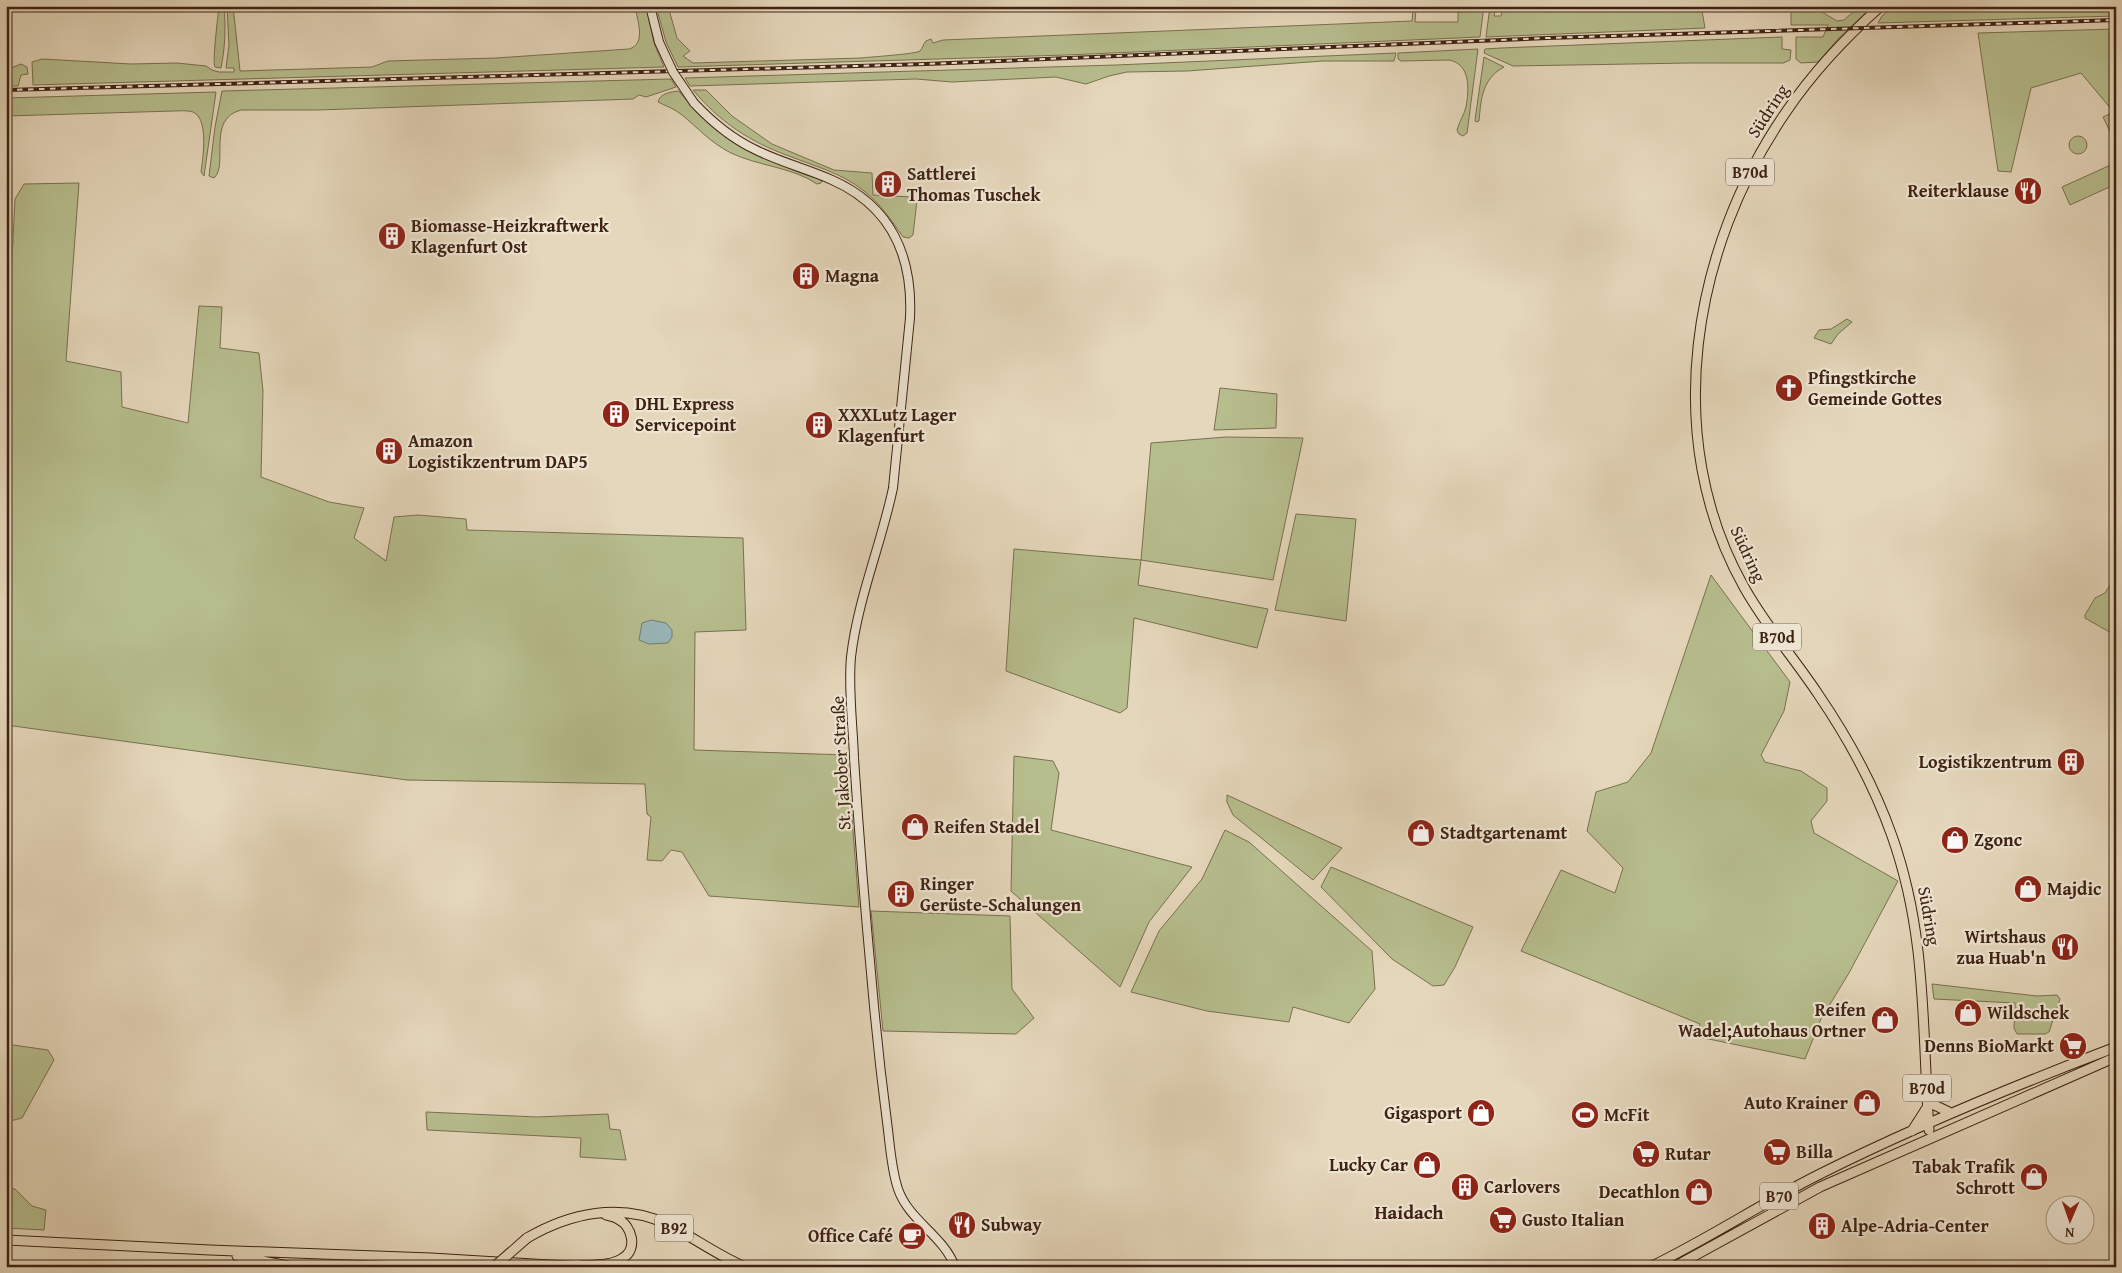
<svg xmlns="http://www.w3.org/2000/svg" width="2122" height="1273" font-family="'Gentium Book Plus',serif">
  <style>
    .green { fill: #b7be8e; stroke: #7a7050 }
    .water { fill: #99b7ba; stroke: #757b77 }
    .lines { fill: none; stroke-linecap: round; stroke-linejoin: round }
    .secondary-casing { stroke: #3e2213; stroke-width: 10 }
    .primary-casing { stroke: #3e2213; stroke-width: 11 }
    .secondary { stroke: #eee5d3; stroke-width: 8 }
    .primary { stroke: #e5d7bb; stroke-width: 9 }
    .rail-casing { stroke: #3e2213; stroke-width: 4 }
    .rail { stroke: #eee5d3; stroke-width: 2; stroke-dasharray: 5.5; stroke-linecap: butt }
    .secondary-bridge-casing { stroke: #3e2213; stroke-width: 10; stroke-linecap: butt }
    .primary-bridge-casing { stroke: #3e2213; stroke-width: 11; stroke-linecap: butt }
    .secondary-bridge { stroke: #eee5d3; stroke-width: 8 }
    .primary-bridge { stroke: #e5d7bb; stroke-width: 9 }
    .labels { text-anchor: middle; stroke-width: 4.5; stroke-linejoin: round; paint-order: stroke }
    .shield { fill: #eee5d3; stroke: #735c4d; stroke-width: 1 }
    .shield-label { font-size: 16px; font-weight: bold; fill: #3e2213 }
    .street-label { font-size: 18px; fill: #3e2213; stroke: #eee5d3 }
    .poi-label { font-size: 18px; font-weight: bold; fill: #3e2213; stroke: #eee5d3; text-anchor: start }
    .neighbourhood-label { font-size: 19px; font-weight: bold; fill: #3e2213; stroke: #eee5d3 }
  </style>
  <rect width="100%" height="100%" fill="#e5d7bb"/>
  <filter id="stains"><feTurbulence type="fractalNoise" baseFrequency=".004" numOctaves="4"/><feColorMatrix values="0 0 0 0 .2 0 0 0 0 .09 0 0 0 0 .02 0 0 0 .5 -.17"/></filter>
  <radialGradient id="worn" r=".72"><stop offset=".6" stop-color="#630" stop-opacity="0"/><stop offset="1" stop-color="#630" stop-opacity=".3"/></radialGradient>
  <!-- green -->
  <path class="green" d="M219 6H224C226 28 225 48 221 68L215 67C212 62 218 17 219 6Z
    M227 6H233L240 71 372 67 388 61 496 58 629 49C647 44 637 20 635 6H646L654 43 664 67 33 85 32 62 42 59 131 64 177 63 206 66 212 70 219 72H234V68H226L229 45Z
    M656 6H668L677 38 690 51 683 56 693 63 861 58C869 57 917 54 920 51 923 48 923 44 926 41L931 39 933 43 943 40 1412 21 1413 9H1416L1415 22H1458V8L1477 9 1478 6H1484L1480 37 1066 55 678 67 666 42Z
    M1490 6H1496L1494 16H1501L1502 12 1501 6H1544L1545 12 1693 6 1702 11 1705 28 1486 37Z
    M1793 6H1812L1837 21 1844 20 1860 6H1873L1839 38 1818 62 1801 63 1796 59V37H1823L1828 25H1791V9Z
    M1894 6H2116V16L1878 23 1882 16Z
    M2116 29V108L2112 110 2081 73 2031 88 2011 172 1998 171 1978 33Z
    M1782 37V49L1791 50 1790 60 1783 63H1690L1513 66 1484 53 1485 49 1501 48Z
    M1478 49 1467 133 1463 136 1459 134 1457 130C1459 122 1464 115 1466 107 1469 90 1471 64 1449 60L1401 61 1398 59V53Z
    M1396 53 1394 61H1323L1187 71 1127 72 1109 76 1086 84 1056 77 952 82 916 79 690 86 685 78 1116 65Z
    M1484 57 1504 67C1482 79 1481 99 1479 121L1476 122 1475 120Z
    M21 64 27 67 28 74 21 75 18 86H6V70Z
    M671 79 676 87 646 97 639 95 633 99 318 110H241C206 119 229 165 214 178L209 176 215 127 222 91Z
    M693 90H706L732 116 772 144 834 170 872 173 873 195 912 197V199L917 200 913 235 909 238 903 237C891 220 881 204 864 191 842 173 814 166 789 156 750 142 720 122 693 90Z
    M679 91C706 127 741 150 783 166 794 170 808 177 819 178L822 180 821 183 817 184C792 167 758 166 731 153 711 143 698 128 682 115 675 109 666 106 658 102 660 93 671 92 679 91Z
    M216 92 204 176 201 172C203 157 209 119 193 112 187 110 180 111 174 111L6 116V98Z
    M2116 111V144L2103 117Z
    M2069 145a9 9 0 1 1 18 0a9 9 0 1 1-18 0Z
    M2115 163 2116 184 2070 205 2062 187Z
    M79 183 66 361 121 372 122 407 188 423 199 306 222 307 220 348 259 353 263 391 261 477 329 502 364 508 354 538 386 561 394 517 418 515 466 519 467 530 743 538 746 630 695 632 694 750 847 755 859 907 709 896 682 852 671 850 662 861 647 860 651 817 647 814 645 784 407 780 6 725V300H10L15 199 24 184Z
    M1847 319 1852 322 1838 334 1831 344 1814 338 1819 330 1831 329Z
    M1220 388 1277 394 1276 428 1214 430Z
    M1226 437 1303 438 1273 580 1141 560 1138 585 1268 609 1257 648 1134 618 1127 708 1120 713 1006 671 1014 549 1141 560 1151 443Z
    M1296 514 1356 519 1346 621 1275 610Z
    M1711 575 1790 682 1784 711 1761 755 1765 762 1801 771 1827 788V801L1811 821 1814 833 1898 881 1849 973 1821 1019 1805 1059 1694 1036 1700 1024 1521 951 1561 870 1615 893 1623 868 1587 831 1596 792 1628 782 1651 753Z
    M2116 575V628L2111 633 2085 618V615L2095 598 2105 593Z
    M1014 756 1053 761 1059 773 1051 830 1192 867 1149 922 1120 987 1011 891Z
    M1227 795 1342 848 1313 880 1233 815 1227 802Z
    M1225 830 1249 842 1372 951 1375 989 1349 1023 1293 1007 1289 1022 1207 1011 1131 992 1159 931 1202 879Z
    M1331 867 1473 927 1455 967 1444 985 1433 986 1392 959 1321 887Z
    M871 911 1010 916 1012 989 1034 1018 1016 1034 883 1031Z
    M1932 984 2037 996 2057 995 2060 999 2049 1032 2045 1034H2017L2014 1028 2015 1003 1934 999Z
    M6 1044 48 1050 54 1060 22 1118 6 1122Z
    M426 1112 537 1117 608 1114 610 1129 620 1130 626 1160 580 1157 581 1138 427 1130Z
    M6 1188 15 1189 32 1206 46 1210 44 1230 6 1228Z"/>
  <!-- water -->
  <path class="water" d="M651 620 666 623 672 630V637L668 643 649 644 639 640 642 623Z"/>
  <g class="lines">
    <defs>
      <path id="secondary" d="M650 6 659 42
        M694 103C712 122 731 138 754 149 779 162 806 168 832 180 891 206 913 256 910 318L893 488C881 545 858 598 851 657 848 689 853 726 854 758 859 834 865 909 872 984 876 1030 881 1076 887 1122 890 1144 891 1168 898 1189 909 1221 944 1236 955 1267"/>
      <path id="primary" d="M1881 6C1845 38 1813 72 1786 112 1692 248 1660 438 1744 587 1765 625 1794 658 1818 694 1848 738 1874 785 1892 836 1927 934 1922 1028 1929 1130
        M1928 1102 1951 1113
        M1912 1131 1928 1106
        M527 1238C570 1213 620 1202 667 1224 693 1237 717 1255 745 1267
        M6 1240 210 1250 431 1258 584 1267
        M237 1256 293 1267
        M580 1266C593 1265 612 1266 623 1258 638 1249 632 1226 618 1219 615 1217 610 1216 606 1215
        M1650 1267C1708 1239 1762 1203 1820 1174 1916 1126 2016 1085 2116 1047
        M1674 1267 1820 1187 2116 1057"/>
    </defs>
    <!-- secondary casing -->
    <use href="#secondary" class="secondary-casing"/>
    <!-- primary casing -->
    <use href="#primary" class="primary-casing"/>
    <!-- secondary -->
    <use href="#secondary" class="secondary"/>
    <!-- primary -->
    <use href="#primary" class="primary"/>
    <defs>
      <path id="rail" d="M6 90 926 64 1547 38 2116 20"/>
    </defs>
    <!-- rail casing -->
    <use href="#rail" class="rail-casing"/>
    <!-- rail -->
    <use href="#rail" class="rail"/>
    <defs>
      <path id="secondary-bridge" d="M659 42 673 72 694 103"/>
      <path id="primary-bridge" d="M494 1267 527 1238"/>
    </defs>
    <!-- secondary-bridge casing -->
    <use href="#secondary-bridge" class="secondary-bridge-casing"/>
    <!-- primary-bridge casing -->
    <use href="#primary-bridge" class="primary-bridge-casing"/>
    <!-- secondary-bridge -->
    <use href="#secondary-bridge" class="secondary-bridge"/>
    <!-- primary-bridge -->
    <use href="#primary-bridge" class="primary-bridge"/>
  </g>
  <!-- icons -->
  <defs>
    <symbol id="building-disc" viewBox="-11 -11 22 22"><circle r="9.5" fill="#8f2418" stroke="#eee5d3"/><path d="M-4-6H4V6H1V3H-1V6H-4ZM-2.5-4.3h1.7v1.8h-1.7ZM.8-4.3h1.7v1.8H.8ZM-2.5-1h1.7V.8h-1.7ZM.8-1h1.7V.8H.8Z" fill="#fff"/></symbol>
    <symbol id="restaurant-disc" viewBox="-11 -11 22 22"><circle r="9.5" fill="#8f2418" stroke="#eee5d3"/><path d="M-5-6h1v4h1v-4h1v4h1v-4h1v5L-1.5 .5V6h-2V.5L-5-1ZM5-6V6H3V1.5H1.5Q1.5-4 5-6Z" fill="#fff"/></symbol>
    <symbol id="church-disc" viewBox="-11 -11 22 22"><circle r="9.5" fill="#8f2418" stroke="#eee5d3"/><path d="M-1.2-6h2.4v3.5h3.3v2.4h-3.3V6h-2.4V-.1h-3.3v-2.4h3.3Z" fill="#fff"/></symbol>
    <symbol id="shop-disc" viewBox="-11 -11 22 22"><circle r="9.5" fill="#8f2418" stroke="#eee5d3"/><path d="M-5-2.5h2.3a2.7 3.5 0 0 1 5.4 0H5L5.5 6h-11ZM-1.5-2.5h3a1.5 2.3 0 0 0-3 0Z" fill="#fff"/></symbol>
    <symbol id="supermarket-disc" viewBox="-11 -11 22 22"><circle r="9.5" fill="#8f2418" stroke="#eee5d3"/><path d="M-6-5.5h2.5l.6 2H6L4.5 2H-2.5L-4.4-4H-6ZM-1.5 3.2a1.3 1.3 0 1 0 .1 0ZM3 3.2a1.3 1.3 0 1 0 .1 0Z" fill="#fff"/></symbol>
    <symbol id="stadium-disc" viewBox="-11 -11 22 22"><circle r="9.5" fill="#8f2418" stroke="#eee5d3"/><path d="M0-5a6.5 5 0 1 0 0 10a6.5 5 0 1 0 0-10ZM-3.5-1.8h7v3.6h-7Z" fill="#fff"/></symbol>
    <symbol id="cafe-disc" viewBox="-11 -11 22 22"><circle r="9.5" fill="#8f2418" stroke="#eee5d3"/><path d="M-5.5-4.5H6V0H3Q3 3.5 0 3.5H-2.5Q-5.5 3.5-5.5 0ZM3-3.2v2h1.7v-2ZM-6 4.5H4V6H-6Z" fill="#fff"/></symbol>
  </defs>
  <g fill-rule="evenodd">
    <use href="#building-disc" x="872" y="168" width="32" height="32"/>
    <use href="#restaurant-disc" x="2012" y="175" width="32" height="32"/>
    <use href="#building-disc" x="376" y="220" width="32" height="32"/>
    <use href="#building-disc" x="790" y="260" width="32" height="32"/>
    <use href="#church-disc" x="1773" y="372" width="32" height="32"/>
    <use href="#building-disc" x="600" y="398" width="32" height="32"/>
    <use href="#building-disc" x="803" y="409" width="32" height="32"/>
    <use href="#building-disc" x="373" y="435" width="32" height="32"/>
    <use href="#building-disc" x="2055" y="746" width="32" height="32"/>
    <use href="#shop-disc" x="899" y="811" width="32" height="32"/>
    <use href="#shop-disc" x="1405" y="817" width="32" height="32"/>
    <use href="#shop-disc" x="1939" y="824" width="32" height="32"/>
    <use href="#shop-disc" x="2012" y="873" width="32" height="32"/>
    <use href="#building-disc" x="885" y="878" width="32" height="32"/>
    <use href="#restaurant-disc" x="2049" y="931" width="32" height="32"/>
    <use href="#shop-disc" x="1952" y="997" width="32" height="32"/>
    <use href="#shop-disc" x="1869" y="1004" width="32" height="32"/>
    <use href="#supermarket-disc" x="2057" y="1030" width="32" height="32"/>
    <use href="#shop-disc" x="1851" y="1087" width="32" height="32"/>
    <use href="#shop-disc" x="1465" y="1097" width="32" height="32"/>
    <use href="#stadium-disc" x="1569" y="1099" width="32" height="32"/>
    <use href="#supermarket-disc" x="1761" y="1136" width="32" height="32"/>
    <use href="#supermarket-disc" x="1630" y="1138" width="32" height="32"/>
    <use href="#shop-disc" x="1411" y="1149" width="32" height="32"/>
    <use href="#shop-disc" x="2018" y="1161" width="32" height="32"/>
    <use href="#building-disc" x="1449" y="1171" width="32" height="32"/>
    <use href="#shop-disc" x="1683" y="1176" width="32" height="32"/>
    <use href="#supermarket-disc" x="1487" y="1204" width="32" height="32"/>
    <use href="#restaurant-disc" x="946" y="1209" width="32" height="32"/>
    <use href="#building-disc" x="1806" y="1210" width="32" height="32"/>
    <use href="#cafe-disc" x="896" y="1220" width="32" height="32"/>
  </g>
  <g class="labels">
    <!-- shield labels -->
    <g class="shield">
      <rect x="1726" y="158.5" width="48" height="27" rx="4"/>
      <rect x="1753" y="623.5" width="48" height="27" rx="4"/>
      <rect x="1903" y="1074.5" width="48" height="27" rx="4"/>
      <rect x="1760" y="1182.5" width="38" height="27" rx="4"/>
      <rect x="655" y="1214.5" width="38" height="27" rx="4"/>
    </g>
    <g class="shield-label">
      <text x="1750" y="178">B70d</text>
      <text x="1777" y="643">B70d</text>
      <text x="1927" y="1094">B70d</text>
      <text x="1779" y="1202">B70</text>
      <text x="674" y="1234">B92</text>
    </g>
    <!-- street labels -->
    <g class="street-label">
      <text transform="translate(1768 111) rotate(-57)" y="6">Südring</text>
      <text transform="translate(1748 554) rotate(65)" y="6">Südring</text>
      <text transform="translate(841 763) rotate(-93)" y="6">St. Jakober Straße</text>
      <text transform="translate(1929 916) rotate(80)" y="6">Südring</text>
    </g>
    <!-- poi labels -->
    <g class="poi-label">
      <text x="907" y="180">Sattlerei<tspan x="907" dy="21">Thomas Tuschek</tspan></text>
      <text x="2009" y="197" text-anchor="end">Reiterklause</text>
      <text x="411" y="232">Biomasse-Heizkraftwerk<tspan x="411" dy="21">Klagenfurt Ost</tspan></text>
      <text x="825" y="282">Magna</text>
      <text x="1808" y="384">Pfingstkirche<tspan x="1808" dy="21">Gemeinde Gottes</tspan></text>
      <text x="635" y="410">DHL Express<tspan x="635" dy="21">Servicepoint</tspan></text>
      <text x="838" y="421">XXXLutz Lager<tspan x="838" dy="21">Klagenfurt</tspan></text>
      <text x="408" y="447">Amazon<tspan x="408" dy="21">Logistikzentrum DAP5</tspan></text>
      <text x="2052" y="768" text-anchor="end">Logistikzentrum</text>
      <text x="934" y="833">Reifen Stadel</text>
      <text x="1440" y="839">Stadtgartenamt</text>
      <text x="1974" y="846">Zgonc</text>
      <text x="920" y="890">Ringer<tspan x="920" dy="21">Gerüste-Schalungen</tspan></text>
      <text x="2047" y="895">Majdic</text>
      <text x="2046" y="943" text-anchor="end">Wirtshaus<tspan x="2046" dy="21">zua Huab'n</tspan></text>
      <text x="1866" y="1016" text-anchor="end">Reifen<tspan x="1866" dy="21">Wadel;Autohaus Ortner</tspan></text>
      <text x="1987" y="1019">Wildschek</text>
      <text x="2054" y="1052" text-anchor="end">Denns BioMarkt</text>
      <text x="1848" y="1109" text-anchor="end">Auto Krainer</text>
      <text x="1462" y="1119" text-anchor="end">Gigasport</text>
      <text x="1604" y="1121">McFit</text>
      <text x="1796" y="1158">Billa</text>
      <text x="1665" y="1160">Rutar</text>
      <text x="1408" y="1171" text-anchor="end">Lucky Car</text>
      <text x="2015" y="1173" text-anchor="end">Tabak Trafik<tspan x="2015" dy="21">Schrott</tspan></text>
      <text x="1484" y="1193">Carlovers</text>
      <text x="1680" y="1198" text-anchor="end">Decathlon</text>
      <text x="1522" y="1226">Gusto Italian</text>
      <text x="981" y="1231">Subway</text>
      <text x="1841" y="1232">Alpe-Adria-Center</text>
      <text x="893" y="1242" text-anchor="end">Office Café</text>
    </g>
    <!-- neighbourhood labels -->
    <g class="neighbourhood-label">
      <text x="1409" y="1219">Haidach</text>
    </g>
  </g>
  <!-- margin -->
  <rect width="2122" height="1273" fill="none" stroke="#e5d7bb" stroke-width="25"/>
  <rect x="8" y="8" width="2107" height="1258" fill="none" stroke="#3e2213" stroke-width="2.5"/>
  <rect x="12" y="12" width="2097" height="1248" fill="none" stroke="#3e2213"/>
  <!-- north arrow -->
  <g transform="translate(2070 1220) rotate(182)"><circle r="24" fill="#eee5d3" stroke="#a89786"/>
  <path d="M0-4L9 19L0 12L-9 19Z" fill="#8f2418"/>
  <text y="-8" font-size="14" font-weight="bold" text-anchor="middle" fill="#3e2213">N</text>
  </g>
  <rect width="100%" height="100%" filter="url(#stains)"/>
  <rect width="100%" height="100%" fill="url(#worn)"/>
</svg>
